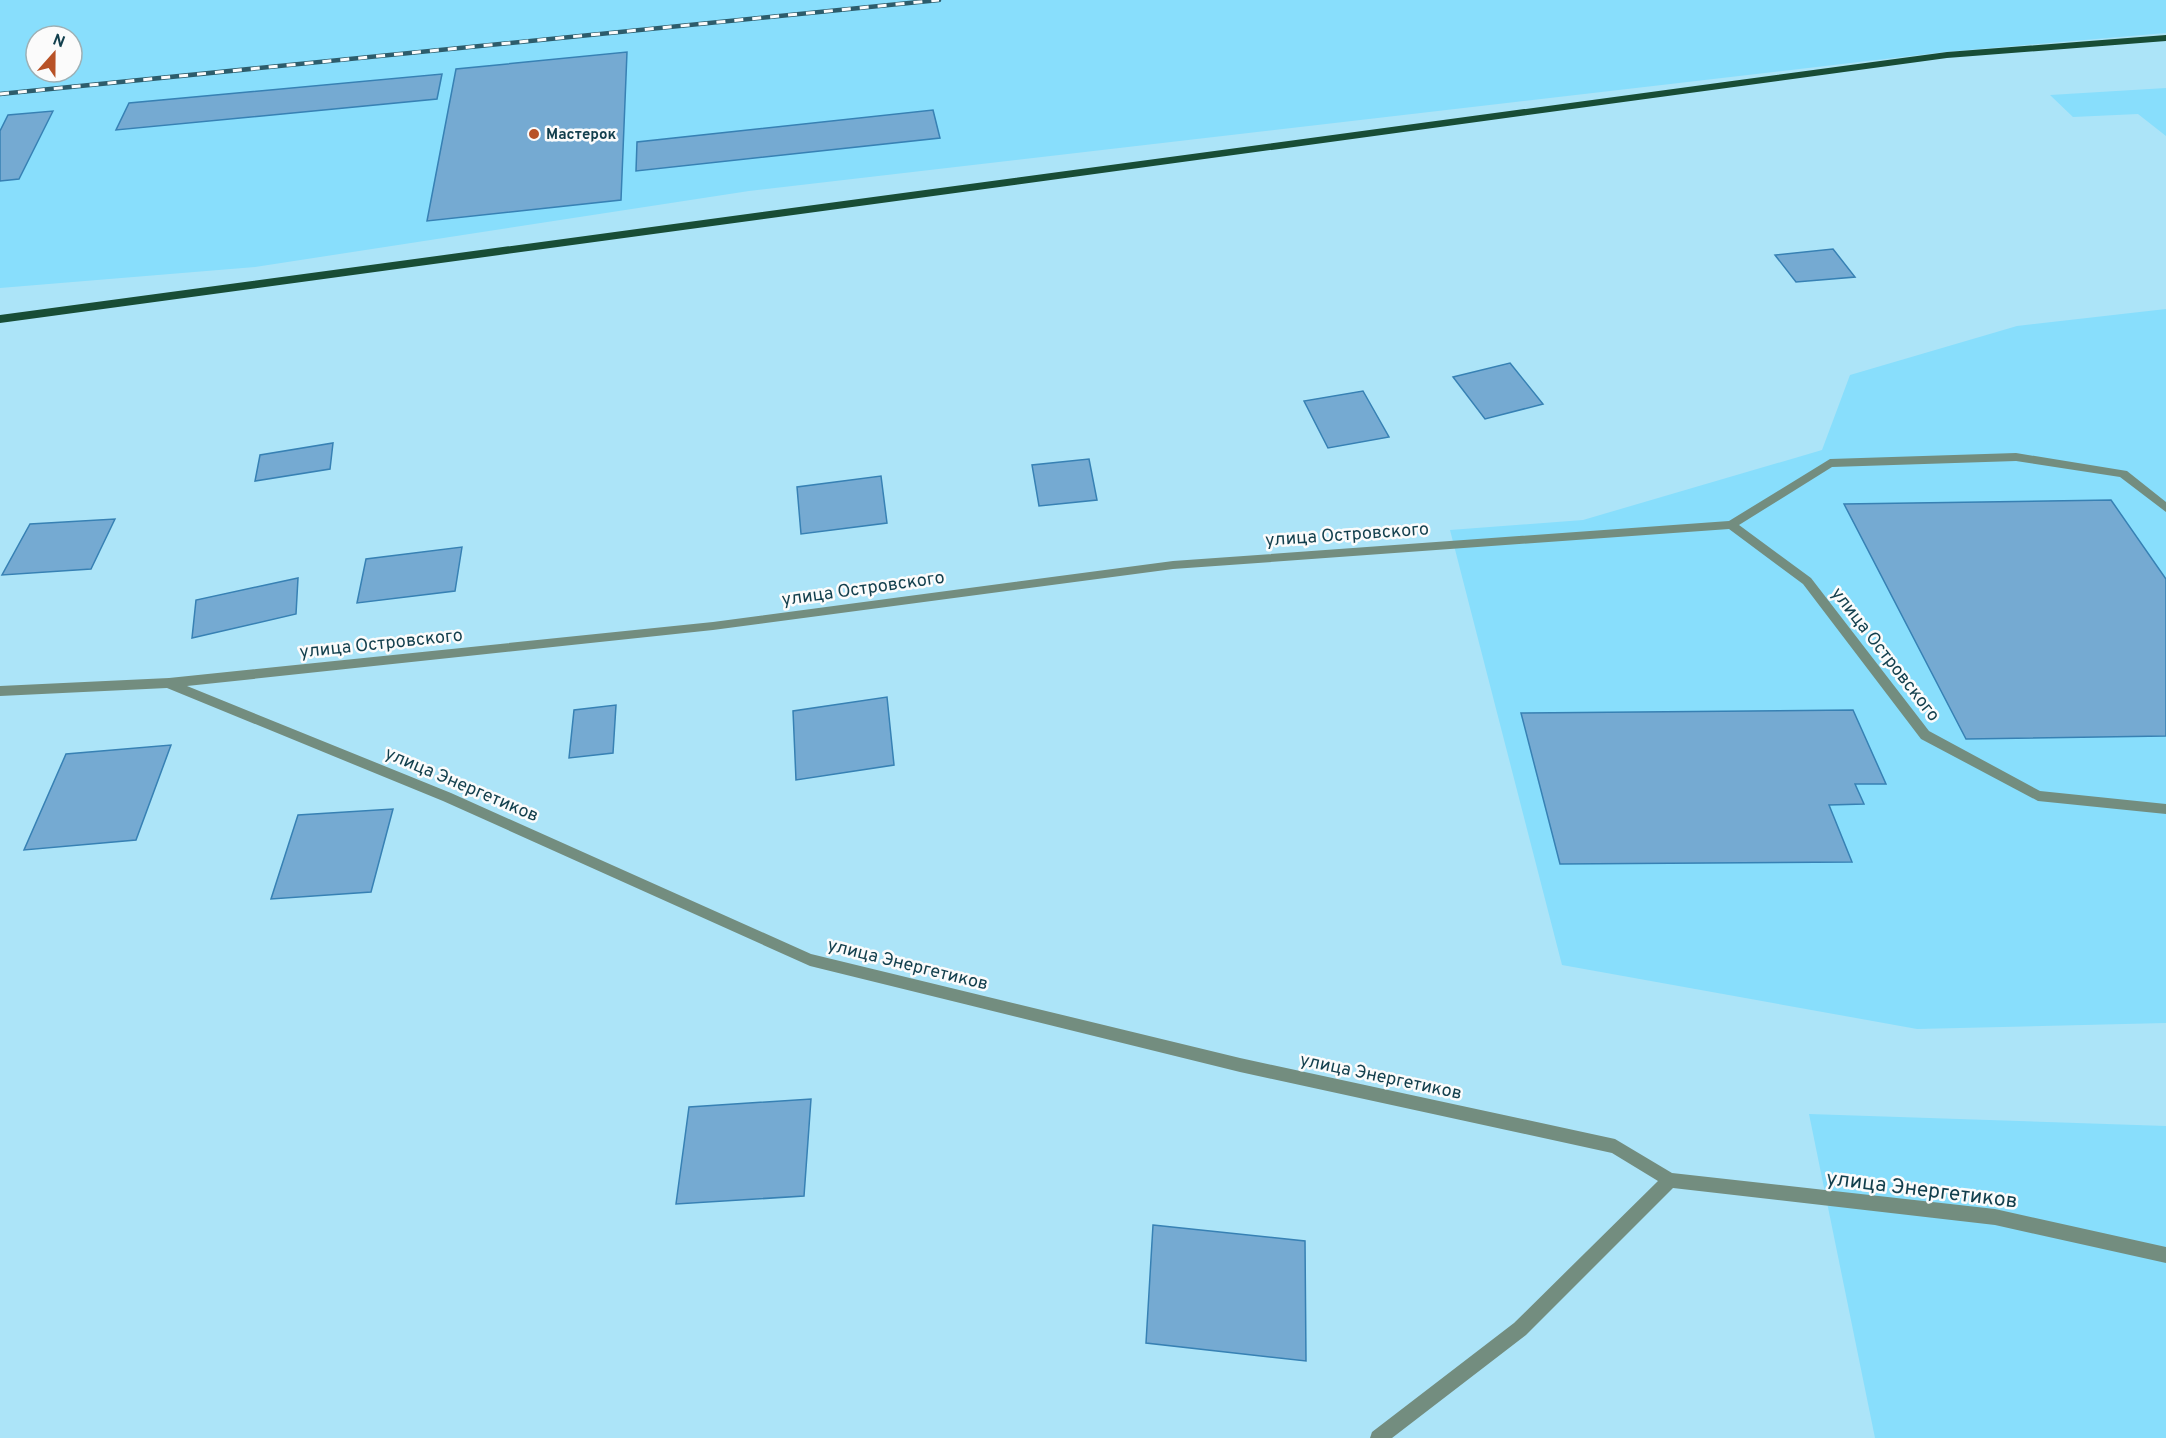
<svg xmlns="http://www.w3.org/2000/svg" width="2166" height="1438" font-family="Overpass,sans-serif">
  <style>
    .built { fill: #88defc; fill-rule: evenodd }
    .building { fill: #75aad2; stroke: #3781b4; stroke-width: 1.5 }
    .lines { fill: none; stroke-linecap: round; stroke-linejoin: round }
    .street { fill: #738d7f; fill-rule: evenodd }
    .primary { fill: #184d36; fill-rule: evenodd }
    .rail-casing { stroke: #2d5c6b; stroke-width: 4.5 }
    .rail { stroke: #fbfbfb; stroke-width: 3; stroke-dasharray: 9; stroke-linecap: butt }
    .poi-dot { fill: #b85227; stroke: #fbfbfb; stroke-width: 2 }
    .labels { text-anchor: middle; stroke-width: 5; stroke-linejoin: round; paint-order: stroke }
    .far-poi-label { font-size: 15px; font-weight: bold; fill: #123f4d; stroke: #fbfbfb; text-anchor: start }
    .street-label { font-size: 18px; fill: #123f4d; stroke: #fbfbfb }
    .near-street-label { font-size: 21px; fill: #123f4d; stroke: #fbfbfb }
  </style>
  <rect width="100%" height="100%" fill="#ace4f8"/>
  <!-- built -->
  <path class="built" d="M0 0H2166V33L1945 52 749 191 255 267 0 288ZM36 36H72V72H36Z
    M2166 88V136L2138 114 2073 117 2050 95Z
    M2166 309V1023L1917 1029 1562 965 1450 530 1583 520 1822 450 1850 375 2017 326Z
    M1809 1114 2166 1126V1438H1875Z"/>
  <!-- building -->
  <path class="building" d="M627 52 621 200 427 221 456 69Z
    M442 74 437 99 116 130 129 103Z
    M933 110 940 138 636 171 637 142Z
    M53 111 19 179 0 181V131L8 115Z
    M1833 249 1855 277 1796 282 1775 255Z
    M1510 363 1543 404 1485 419 1453 377Z
    M1363 391 1389 437 1328 448 1304 401Z
    M333 443 330 469 255 481 260 455Z
    M1089 459 1097 500 1039 506 1032 465Z
    M881 476 887 523 801 534 797 487Z
    M2111 500 2166 579V736L1966 739 1844 504Z
    M115 519 91 569 2 575 30 524Z
    M462 547 455 591 357 603 366 559Z
    M298 578 296 614 192 638 196 600Z
    M887 697 894 765 796 780 793 711Z
    M616 705 613 753 569 758 574 710Z
    M1853 710 1886 784H1855L1864 804 1829 805 1852 862 1560 864 1521 713Z
    M171 745 136 840 24 850 66 754Z
    M393 809 371 892 271 899 298 815Z
    M811 1099 804 1196 676 1204 689 1107Z
    M1153 1225 1305 1241 1306 1361 1146 1343Z"/>
  <g class="lines">
    <!-- street -->
    <path class="street" d="M2016 453 2127 471 2166 502V512L2120 477 2016 461 1832 467 1739 525 1811 578 1929 731 2040 791 2166 804V814L2038 801 1921 739 1803 584 1729 529 1173 569 713 630 187 686 451 793 811 954 1240 1058 1615 1139 1672 1173 1995 1209 2166 1247V1263L1995 1225 1673 1188 1526 1335 1392 1438H1370L1372 1432 1514 1323 1658 1181 1612 1153 1240 1072 810 966 443 801 167 688 0 696V686L169 678 713 622 1173 561 1729 521 1830 459Z"/>
    <!-- primary -->
    <path class="primary" d="M2166 35V41L1947 58 0 323V315L1947 52Z"/>
    <defs>
      <path id="rail" d="M0 94 939 0"/>
    </defs>
    <!-- rail casing -->
    <use href="#rail" class="rail-casing"/>
    <!-- rail -->
    <use href="#rail" class="rail"/>
  </g>
  <!-- markers -->
  <circle class="poi-dot" cx="534" cy="134" r="6"/>
  <g class="labels">
    <!-- far-poi labels -->
    <g class="far-poi-label">
      <text x="546" y="139">Мастерок</text>
    </g>
    <!-- street labels -->
    <g class="street-label">
      <text transform="translate(1347 534) rotate(-4)" y="6">улица Островского</text>
      <text transform="translate(863 588) rotate(-8)" y="6">улица Островского</text>
      <text transform="translate(381 643) rotate(-6)" y="6">улица Островского</text>
      <text transform="translate(1886 654) rotate(52)" y="6">улица Островского</text>
      <text transform="translate(462 784) rotate(23)" y="6">улица Энергетиков</text>
      <text transform="translate(908 964) rotate(14)" y="6">улица Энергетиков</text>
      <text transform="translate(1381 1076) rotate(12)" y="6">улица Энергетиков</text>
    </g>
    <!-- near-street labels -->
    <g class="near-street-label">
      <text transform="translate(1922 1189) rotate(7)" y="7">улица Энергетиков</text>
    </g>
  </g>
  <!-- north arrow -->
  <g transform="translate(54 54) rotate(21)"><circle r="28" fill="#fbfbfb" stroke="#9eb0b5" stroke-width="1.5"/>
  <path d="M0-4.5L10 22L0 15L-10 22Z" fill="#b85227"/>
  <text y="-9" font-size="16" font-weight="bold" text-anchor="middle" fill="#123f4d">N</text>
  </g>
</svg>
